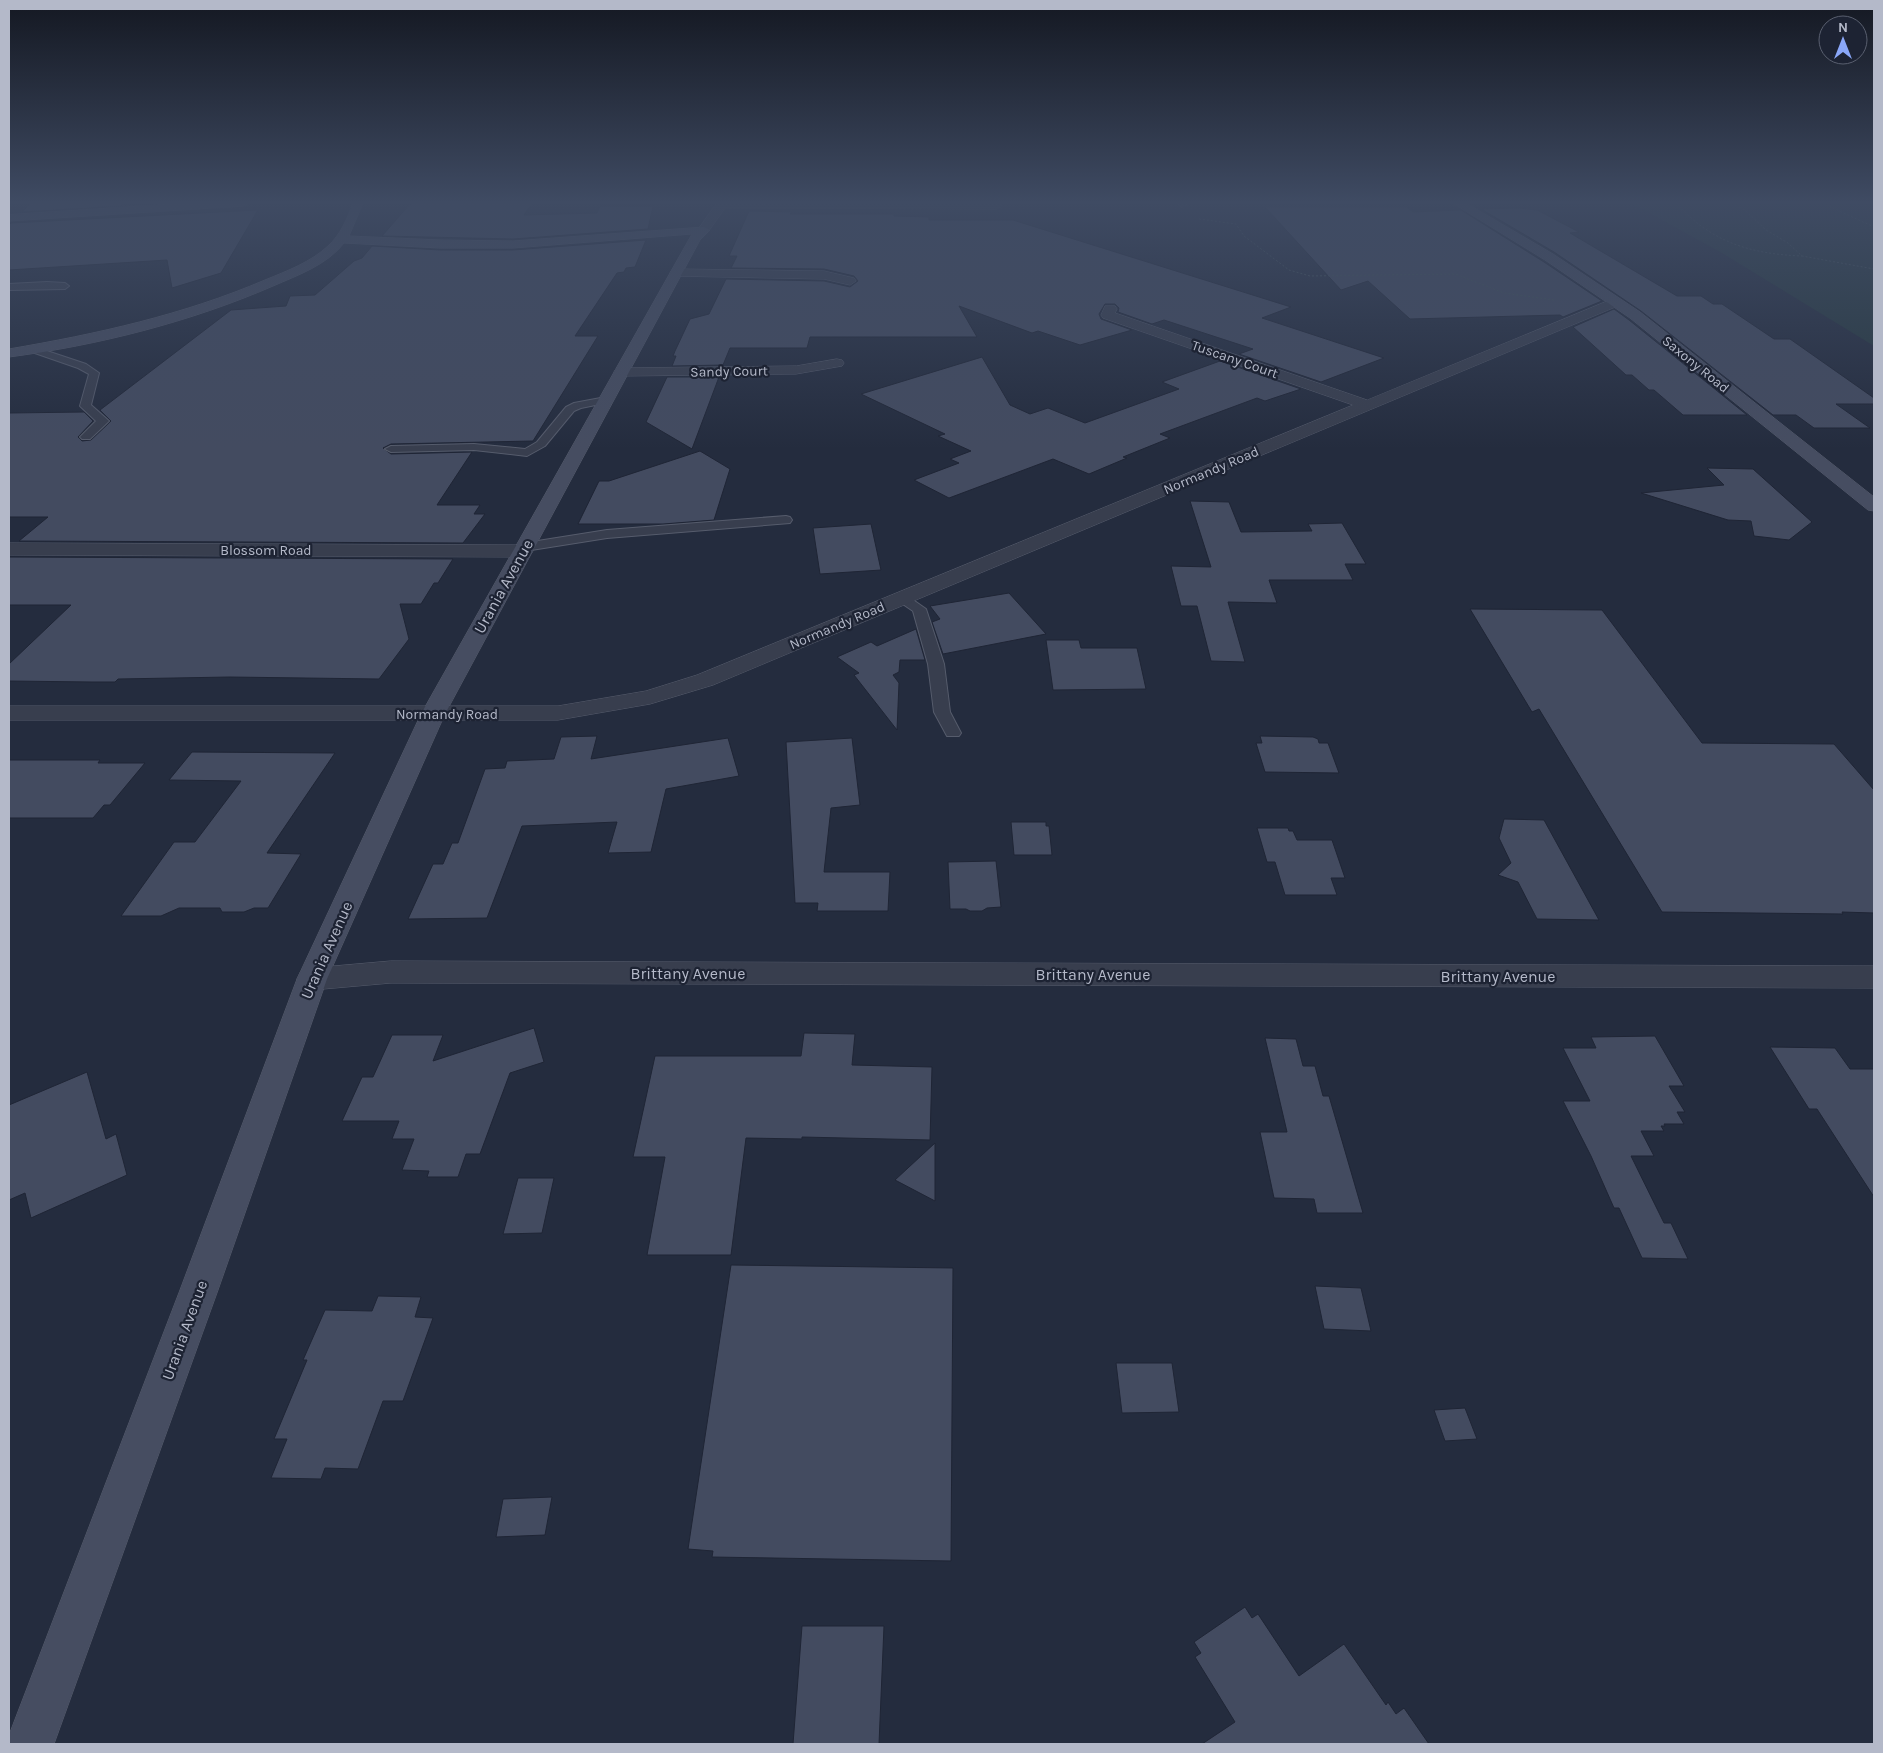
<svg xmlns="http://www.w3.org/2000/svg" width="1883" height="1753" font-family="Karla,sans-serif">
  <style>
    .green { fill: #26393f }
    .building { fill: #434b60; stroke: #1f2535 }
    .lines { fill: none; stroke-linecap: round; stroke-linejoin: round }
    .lane-casing { stroke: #565c6c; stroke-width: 2 }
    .street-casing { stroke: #565c6c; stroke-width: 1 }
    .secondary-casing { stroke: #565c6c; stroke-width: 1 }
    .path { stroke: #44565c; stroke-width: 1; stroke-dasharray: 2 2; stroke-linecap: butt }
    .lane { fill: #383e4e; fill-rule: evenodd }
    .street { fill: #383e4e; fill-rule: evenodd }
    .secondary { fill: #464d61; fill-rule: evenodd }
    .labels { text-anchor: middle; stroke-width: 4.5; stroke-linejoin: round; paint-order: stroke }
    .far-street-label { font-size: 14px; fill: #b4b9c9; stroke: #1d2333 }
    .street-label { font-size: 16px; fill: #b4b9c9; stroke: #1d2333 }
  </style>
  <rect width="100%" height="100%" fill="#242c3e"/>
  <!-- green -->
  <path class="green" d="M1631 203H1874V346L1722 253Z"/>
  <!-- building -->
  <path class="building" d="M31 203H125L121 206 22 212Z
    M413 203H532L524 215 597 213 600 206H653L648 229 513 239 382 236 409 205Z
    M1265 207H1407L1413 212 1461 210 1544 262 1602 301 1563 317 1560 315 1410 319 1368 281 1341 290Z
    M1519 208 1537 210 1579 232 1570 233 1677 296H1701L1713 304H1722L1774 339H1790L1874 398V404H1836L1870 428H1814L1796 415H1773L1641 311 1554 252 1481 209Z
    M258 210 221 273 172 288 167 260 9 270V225L11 223Z
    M749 211 792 212 790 214H894V216L929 217V220H1013L1291 307 1262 318 1384 358 1321 382 1239 354 1253 349 1164 320 1152 324 1118 312 1119 308 1115 304H1105L1099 314 1101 319 1132 330 1080 345 1038 331 1032 333 959 306 977 337H810L807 348H730L723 365 672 366 676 356H673L675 351 690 319 709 314 726 279 824 281 850 287 858 281 854 276 824 269 731 268 737 256H729Z
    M646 240 635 267 626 268 624 272 617 273 575 336H598L533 441 391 444 383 448 391 454 472 452 437 505H480L474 514H485L463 543 19 541 48 517H9V413L84 412 93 421 78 437 82 441 91 440 111 421 100 410 231 310 286 306 290 296 315 295 354 261 362 258 372 246 440 250H513Z
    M1614 309 1629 320 1747 415H1683L1654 390H1649L1632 375H1626L1573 327Z
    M982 357 1010 405 1030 414 1048 408 1085 423 1179 389 1162 382 1220 361 1301 389 1265 401 1257 398 1160 434 1170 438 1123 457 1127 458 1089 474 1053 459 949 498 914 480 959 463 950 459 971 451 938 436 945 434 861 394Z
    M667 377H719L692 449 646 422Z
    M700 451 730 469 714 520 663 524H578L599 481H609Z
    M1707 468 1753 469 1812 522 1789 540 1754 536 1751 521 1728 520 1641 493 1724 485Z
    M1190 501 1229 502 1241 532 1312 531 1308 524 1342 523 1366 564H1345L1353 580H1269L1277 603 1228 602 1245 662 1211 661 1197 606H1181L1171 566 1211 567Z
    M871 524 881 570 820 574 813 528Z
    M9 557 453 559 438 583H434L421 604H400L409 639 379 679 229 677 118 679 115 682H92L9 681V664L71 605H9Z
    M1009 593 1046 634 943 654 932 622 940 619 930 606Z
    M1470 609 1602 610 1702 743 1834 744 1874 790V913L1842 912 1843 914 1662 912 1539 709 1532 712Z
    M916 629 925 660H900L899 672 893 675 899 683 897 730 854 675 859 673 837 657 871 642 877 646Z
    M1046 640H1079L1081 648H1137L1146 689 1053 690Z
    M597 736 591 759 728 738 739 776 666 789 651 852 608 853 617 822 522 826 487 918 408 919 433 864H443L452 843H458L485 769 505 768 507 761 554 759 561 737Z
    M1260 736 1313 737 1318 739 1319 743H1328L1339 773 1265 772 1256 743H1262Z
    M852 738 860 805 831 808 824 872H890L888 911H817L818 903H795L786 742Z
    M192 752 335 753 267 853 301 854 268 908H254L244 912H222L220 908H179L161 916H121L174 842H195L241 781 169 780Z
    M9 760H100L98 763H145L110 805H104L93 818H9Z
    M1504 819 1544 820 1599 920 1537 919 1518 882 1498 875 1511 863 1499 838Z
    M1011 822H1046V826H1049L1052 855H1014Z
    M1257 828H1288L1289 831H1293L1297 840H1332L1345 878H1331L1337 895H1285L1275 862H1267Z
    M996 861 1001 907 987 908 982 911H970L966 909H950L948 862Z
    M534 1028 544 1062 510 1073 480 1154H466L458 1177H427L429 1171 402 1170 414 1139H392L399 1121H342L362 1077H373L392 1035H443L433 1061Z
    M804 1033 855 1034 852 1065 932 1067 930 1140 802 1137V1139L746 1138 731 1255H647L665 1157H633L655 1056H801Z
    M1655 1036 1684 1086H1669L1685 1112H1677L1684 1124H1664L1665 1126H1661L1664 1131H1641L1654 1156H1631L1664 1223H1671L1688 1259 1642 1258 1619 1208H1614L1591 1156 1563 1101H1590L1563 1048H1596L1591 1037Z
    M1265 1038 1296 1039 1303 1066H1315L1323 1096H1329L1363 1213H1317L1314 1199 1274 1198 1260 1132H1287Z
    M1770 1047 1835 1048 1850 1069H1874V1197L1817 1109H1809Z
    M87 1072 106 1139 116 1134 127 1175 31 1218 25 1193 9 1200V1105Z
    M935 1143V1201L895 1180Z
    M518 1178H554L542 1233 503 1234Z
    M731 1265 953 1268 951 1561 712 1557 713 1551 688 1549Z
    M1315 1286 1361 1288 1371 1331 1324 1329Z
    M378 1296 421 1297 415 1317 433 1318 403 1401H383L358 1469 325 1468 321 1479 271 1478 287 1439H274L307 1360H303L325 1310 372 1311Z
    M1116 1363H1172L1179 1412 1122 1413Z
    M1465 1408 1477 1439 1445 1441 1434 1410Z
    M552 1497 545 1535 496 1537 503 1499Z
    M1245 1607 1252 1618 1258 1614 1299 1676 1344 1644 1386 1705 1388 1702 1396 1714 1404 1708 1429 1744H1202L1235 1722 1195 1657 1201 1653 1194 1642Z
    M802 1626H884L879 1744H793Z"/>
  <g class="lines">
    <defs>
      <path id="lane" d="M47 282 65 283 69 286 65 289 9 290V284Z
        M32 346 86 364 99 373 91 405 109 421 90 439H82L80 437 96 421 80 406 89 374 78 368 29 351 27 349Z
        M606 397 610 398 611 400 610 402 581 408 574 411 545 446 527 456 474 450 391 452 385 449 391 446 474 444 525 449 537 442 566 407 574 403Z
        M786 516 790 517 792 520 790 523 607 538 525 551 518 547 525 543 607 530Z
        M901 594 906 595 926 609 944 664 950 712 961 733 959 736H947L934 712 928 664 913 611 894 598Z"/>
      <path id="street" d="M717 203H999L1002 206 997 209 725 208 708 232H700L698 230Z
        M1177 203H1187V204L1182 207Z
        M676 269 824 271 854 278 856 281 850 285 824 279 672 276 670 273 672 270Z
        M1615 298 1620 299 1622 302 1620 305 713 685 650 704 558 720H9V706H558L646 691 697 675 1353 405 1103 318 1101 315 1105 306H1115L1117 309 1115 313 1367 400Z
        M837 359 842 360 844 363 842 366 796 374 621 376 616 375 614 372 616 369 621 368 796 366Z
        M9 543 523 545 530 547 533 551 530 555 523 557 9 555Z
        M391 961 1874 966V988L391 983 312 990 301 987 297 979 301 971 312 968Z"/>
      <path id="secondary" d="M188 203H249L244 206 9 221V215Z
        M353 203H363L349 236 440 240 513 241 704 227 710 230 700 240 445 714 327 979 218 1290 54 1744H9V1735L180 1290 297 979 421 714 692 234 513 248H440L344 243C327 265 298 275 273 286 190 322 99 345 9 357V349C97 334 183 315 265 280 287 271 311 262 328 246 341 234 347 219 353 203Z
        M1453 203H1466L1553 254 1640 312 1874 497V511L1868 510 1630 318 1545 260Z"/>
    </defs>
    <!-- lane casing -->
    <use href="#lane" class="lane-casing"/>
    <!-- street casing -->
    <use href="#street" class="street-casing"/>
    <!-- secondary casing -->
    <use href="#secondary" class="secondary-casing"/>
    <!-- path -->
    <path class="path" d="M1676 203C1711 242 1750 254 1802 256
      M1732 203 1745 210 1766 230 1788 243 1802 256 1874 269
      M1822 203 1874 227
      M1199 219 1236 224 1244 236 1289 270 1310 276 1455 274 1504 293 1554 300"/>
    <!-- lane -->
    <use href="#lane" class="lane"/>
    <!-- street -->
    <use href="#street" class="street"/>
    <!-- secondary -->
    <use href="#secondary" class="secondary"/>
  </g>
  <!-- sky -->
  <linearGradient id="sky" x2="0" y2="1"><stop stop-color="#141822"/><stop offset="0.45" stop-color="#3f4b63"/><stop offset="1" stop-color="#3f4b63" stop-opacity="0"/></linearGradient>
  <rect width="1883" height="449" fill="url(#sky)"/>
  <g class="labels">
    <!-- far-street labels -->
    <g class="far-street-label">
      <text transform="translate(1235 359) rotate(19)" y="5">Tuscany Court</text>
      <text transform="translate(1696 364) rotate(39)" y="5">Saxony Road</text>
      <text transform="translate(729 371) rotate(-1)" y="5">Sandy Court</text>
      <text transform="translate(1211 470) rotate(-23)" y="5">Normandy Road</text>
      <text x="266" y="555">Blossom Road</text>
      <text transform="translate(837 625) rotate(-23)" y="5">Normandy Road</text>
      <text x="447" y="719">Normandy Road</text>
    </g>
    <!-- street labels -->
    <g class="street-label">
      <text transform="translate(503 586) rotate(-61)" y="6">Urania Avenue</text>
      <text transform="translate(326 950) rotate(-66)" y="6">Urania Avenue</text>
      <text x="688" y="979">Brittany Avenue</text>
      <text x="1093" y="980">Brittany Avenue</text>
      <text x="1498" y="982">Brittany Avenue</text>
      <text transform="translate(184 1330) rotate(-70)" y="6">Urania Avenue</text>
    </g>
  </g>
  <!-- border -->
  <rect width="1883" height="1753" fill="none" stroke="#b4b9c9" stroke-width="20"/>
  <!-- north arrow -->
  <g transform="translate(1843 40)"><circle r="24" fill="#1d2333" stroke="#595f6f"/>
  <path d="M0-4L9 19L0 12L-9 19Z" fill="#8aa7f8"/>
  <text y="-8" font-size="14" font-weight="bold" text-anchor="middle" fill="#b4b9c9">N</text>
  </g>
</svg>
